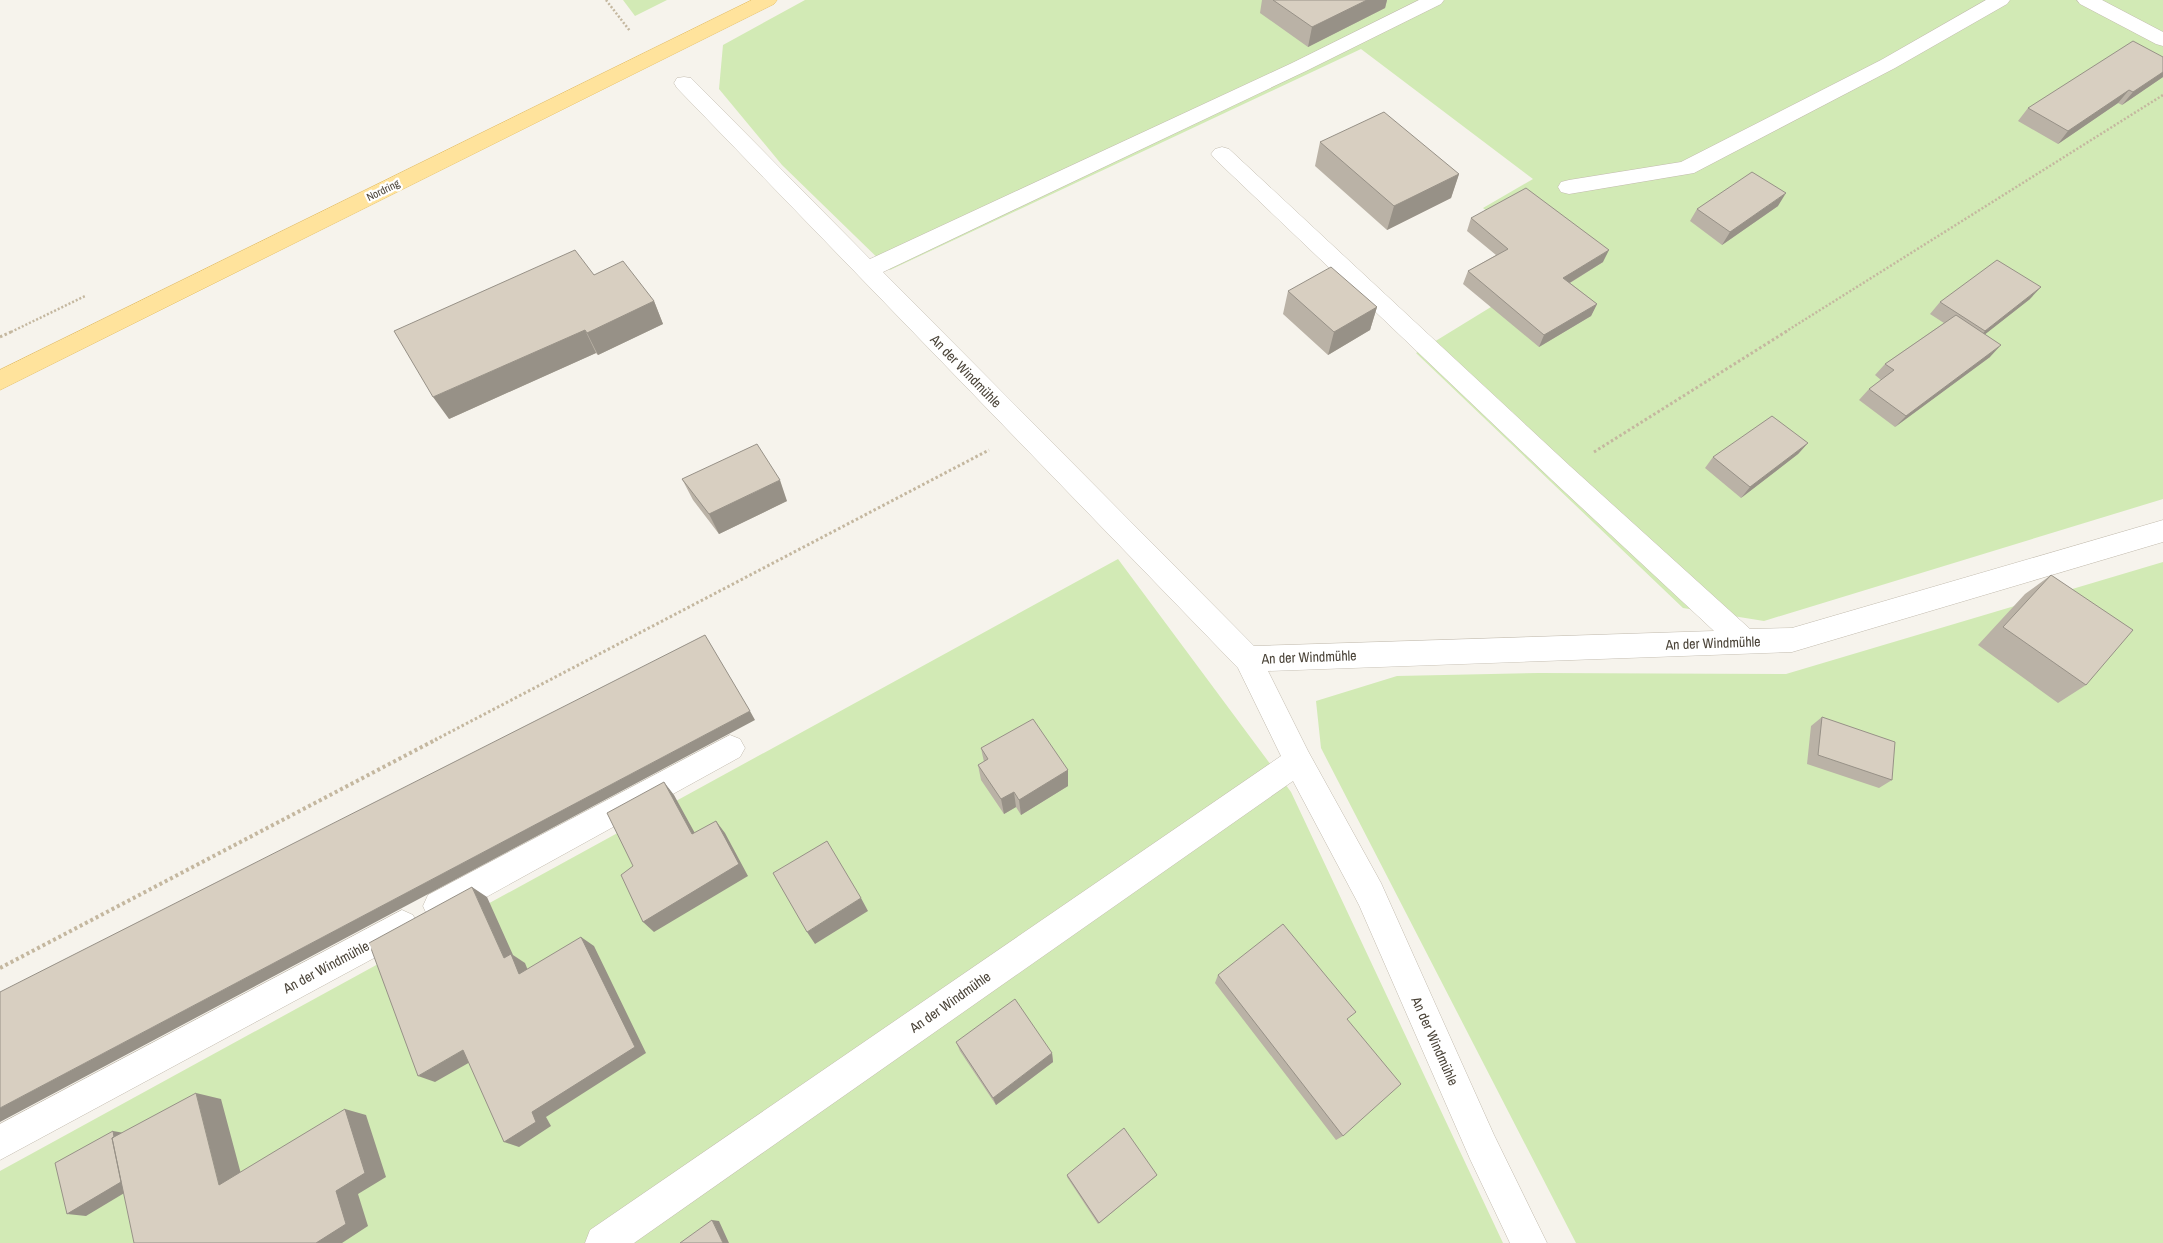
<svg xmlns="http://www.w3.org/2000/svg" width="2163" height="1243" font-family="'Archivo Narrow',sans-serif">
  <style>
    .green { fill: #d2eab5 }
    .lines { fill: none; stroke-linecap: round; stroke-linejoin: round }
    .minor-casing { stroke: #c2bbae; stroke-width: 1 }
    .major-casing { stroke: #e6c16a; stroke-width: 1 }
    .path-far2 { stroke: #c4b79f; stroke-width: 2.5; stroke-dasharray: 2 2; stroke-linecap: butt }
    .path-far1 { stroke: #c4b79f; stroke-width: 3; stroke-dasharray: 2.5 2.5; stroke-linecap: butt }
    .path { stroke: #c4b79f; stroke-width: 4; stroke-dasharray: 3 3; stroke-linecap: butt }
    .minor { fill: #fff; fill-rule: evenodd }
    .major { fill: #ffe39c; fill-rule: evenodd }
    .wall { fill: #bab2a6 }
    .shaded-wall { fill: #979187 }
    .building { fill: #d8cfc1; stroke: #979187 }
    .labels { text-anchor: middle; stroke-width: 4.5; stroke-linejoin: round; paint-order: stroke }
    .far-street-label { font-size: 11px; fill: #4b4439; stroke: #fff }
    .street-label { font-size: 14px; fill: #4b4439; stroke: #fff }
  </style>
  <rect width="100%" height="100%" fill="#f6f3ec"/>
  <!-- green -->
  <path class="green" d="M623 0H667L635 16Z
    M805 0H2163V499L1764 621 1683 608 1416 353 1556 267 1483 208 1533 179 1361 49 890 270 782 165 719 89 723 45Z
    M1118 559 1291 792 1503 1243H0V1171Z
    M2163 562V1243H1576L1321 748 1316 701 1397 676 1539 673 1786 674Z"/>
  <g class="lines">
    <defs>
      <path id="minor" d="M1419 0H1444L1441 4 1306 71 883 272 1254 646 1714 631 1552 480 1215 159 1211 154 1215 149 1222 147 1229 149 1570 466 1750 629 1792 628 2163 520V542L1792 652 1268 671 1308 751 1381 883 1494 1135 1547 1243H1510L1470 1159 1359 905 1293 781 634 1243H585L590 1230 1281 756 1238 668 677 88 674 83 677 78 684 77 691 78 870 259 1292 63Z
        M1986 0H2010L2007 4 1895 68 1694 173 1569 194 1561 192 1558 187 1561 182 1569 180 1681 162 1881 60Z
        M2077 0H2102L2163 32V46L2156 44 2080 4Z
        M730 735 740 739 745 748 740 757 450 917 439 921 428 917 423 906 428 895Z
        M402 910 413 915 418 926 413 937 0 1160V1124Z"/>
      <path id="major" d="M752 0H777L774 4 0 390V370Z"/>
    </defs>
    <!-- minor casing -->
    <use href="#minor" class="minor-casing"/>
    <!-- major casing -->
    <use href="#major" class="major-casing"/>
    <!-- path-far2 -->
    <path class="path-far2" d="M606 0 630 31
      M11 332 85 296
      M1785 332 2163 95"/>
    <!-- path-far1 -->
    <path class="path-far1" d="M0 337 13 331
      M1594 452 1787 331
      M435 740 989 450"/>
    <!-- path -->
    <path class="path" d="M0 968 437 739"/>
    <!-- minor -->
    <use href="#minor" class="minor"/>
    <!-- major -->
    <use href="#major" class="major"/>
  </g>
  <!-- wall -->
  <path class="wall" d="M1262 0H1387L1385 8 1308 47 1260 13Z
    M2163 57V77L2122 105 2118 103 2058 144 2018 121 2028 108Z
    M1320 142 1459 174 1451 198 1387 230 1315 166Z
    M1778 206 1722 245 1690 221 1697 209Z
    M1471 218 1603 262 1570 283 1597 304 1591 316 1539 347 1463 284 1468 271 1496 255 1467 231Z
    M594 275 654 301 663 324 598 355 596 353 449 419Z
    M1288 291 1377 307 1370 330 1328 355 1283 314Z
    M2030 299 1985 334 1990 357 1895 427 1859 400 1869 389 1881 380 1875 375 1885 364 1944 323 1930 314 1940 302Z
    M1808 443 1798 454 1741 498 1705 468 1713 457Z
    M682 479 787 501 719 534 693 500Z
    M2051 575 2086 685 2058 703 1978 645 2025 594Z
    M1822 717 1892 780 1879 788 1807 764 1811 726Z
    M981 748 1068 770V786L1021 815 1016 807 1004 814 981 780 978 765 984 762Z
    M1218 975 1348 1019 1343 1136 1336 1140 1215 983Z
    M956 1042 1052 1053 1053 1062 996 1105 960 1051Z
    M1067 1175H1157L1155 1177 1098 1224 1067 1177Z"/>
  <!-- shaded-wall -->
  <path class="shaded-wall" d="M1367 0H1387L1385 8 1308 47 1312 27Z
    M2163 72V77L2122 105 2133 92Z
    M2129 90 2118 103 2058 144 2068 131Z
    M1459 174 1451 198 1387 230 1394 206Z
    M1786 193 1778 206 1722 245 1730 232Z
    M1609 250 1603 262 1558 290 1563 278Z
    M2041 287 2030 299 1974 343 1985 331Z
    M654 301 663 324 598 355 587 333Z
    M1597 304 1591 316 1539 347 1544 335Z
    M1377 307 1370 330 1328 355 1334 332Z
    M585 330 596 353 449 419 433 397Z
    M2001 345 1990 357 1895 427 1906 416Z
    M1808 443 1798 454 1741 498 1750 487Z
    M780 480 787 501 719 534 709 514Z
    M750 711 755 720 0 1122V1108Z
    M1068 770V786L1021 815 1019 800Z
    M664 782 674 795 702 846 692 834Z
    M1014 792 1016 807 1004 814 1001 799Z
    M716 821 725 833 748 876 654 932 643 922Z
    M472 887 487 897 513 955 525 963 533 983 519 974 504 958Z
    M861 898 868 911 815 944 807 932Z
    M581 937 594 946 646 1053 546 1117 551 1126 519 1147 504 1142 532 1112Z
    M463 1050 479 1057 435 1082 418 1076Z
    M1052 1053 1053 1062 996 1105 993 1098Z
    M196 1093 221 1099 245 1189 219 1185Z
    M345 1109 366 1115 386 1177 358 1194 368 1226 342 1243H316L336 1191Z
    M113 1131 130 1134 141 1183 86 1216 67 1214Z
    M712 1220 719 1221 729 1243H723Z"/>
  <!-- building -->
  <path class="building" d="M1273 0H1367L1312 27Z
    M2133 41 2163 57V72L2133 92 2129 90 2068 131 2028 108Z
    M1384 112 1459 174 1394 206 1320 142Z
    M1752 172 1786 193 1730 232 1697 209Z
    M1526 188 1609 250 1563 278 1597 304 1544 335 1468 271 1508 249 1471 218Z
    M575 250 594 275 623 261 654 301 587 333 585 330 433 397 394 331Z
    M1997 260 2041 287 1985 331 1940 302Z
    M1331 267 1377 307 1334 332 1288 291Z
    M1956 315 2001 345 1906 416 1869 389 1894 370 1885 364Z
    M1772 416 1808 443 1750 487 1713 457Z
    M757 444 780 480 709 514 682 479Z
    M2051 575 2133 630 2086 685 2003 627Z
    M705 635 750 711 0 1108V992Z
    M1822 717 1895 742 1892 780 1818 755Z
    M1033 719 1068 770 1019 800 1014 792 1001 799 978 765 988 759 981 748Z
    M664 782 692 834 716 821 739 864 643 922 621 875 633 866 607 813Z
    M827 841 861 898 807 932 773 873Z
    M472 887 504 958 511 954 519 974 581 937 635 1047 532 1112 536 1122 504 1142 463 1050 418 1076 369 943Z
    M1283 924 1356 1012 1347 1019 1401 1084 1343 1136 1218 975Z
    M1015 999 1052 1053 993 1098 956 1042Z
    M196 1093 219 1185 345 1109 365 1173 336 1191 346 1224 316 1243H134L112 1138Z
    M1124 1128 1157 1175 1099 1223 1067 1175Z
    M113 1131 114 1137 112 1138 121 1182 67 1214 55 1163Z
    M712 1220 723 1243H680Z"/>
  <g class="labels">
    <!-- far-street labels -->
    <g class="far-street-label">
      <text transform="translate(383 190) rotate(-26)" y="4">Nordring</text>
    </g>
    <!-- street labels -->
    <g class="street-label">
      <text transform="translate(966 371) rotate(46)" y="5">An der Windmühle</text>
      <text transform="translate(1713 643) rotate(-2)" y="5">An der Windmühle</text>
      <text transform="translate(1309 657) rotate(-2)" y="5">An der Windmühle</text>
      <text transform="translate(326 967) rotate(-28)" y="5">An der Windmühle</text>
      <text transform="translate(950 1002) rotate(-35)" y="5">An der Windmühle</text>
      <text transform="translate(1435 1041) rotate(66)" y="5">An der Windmühle</text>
    </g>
  </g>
</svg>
